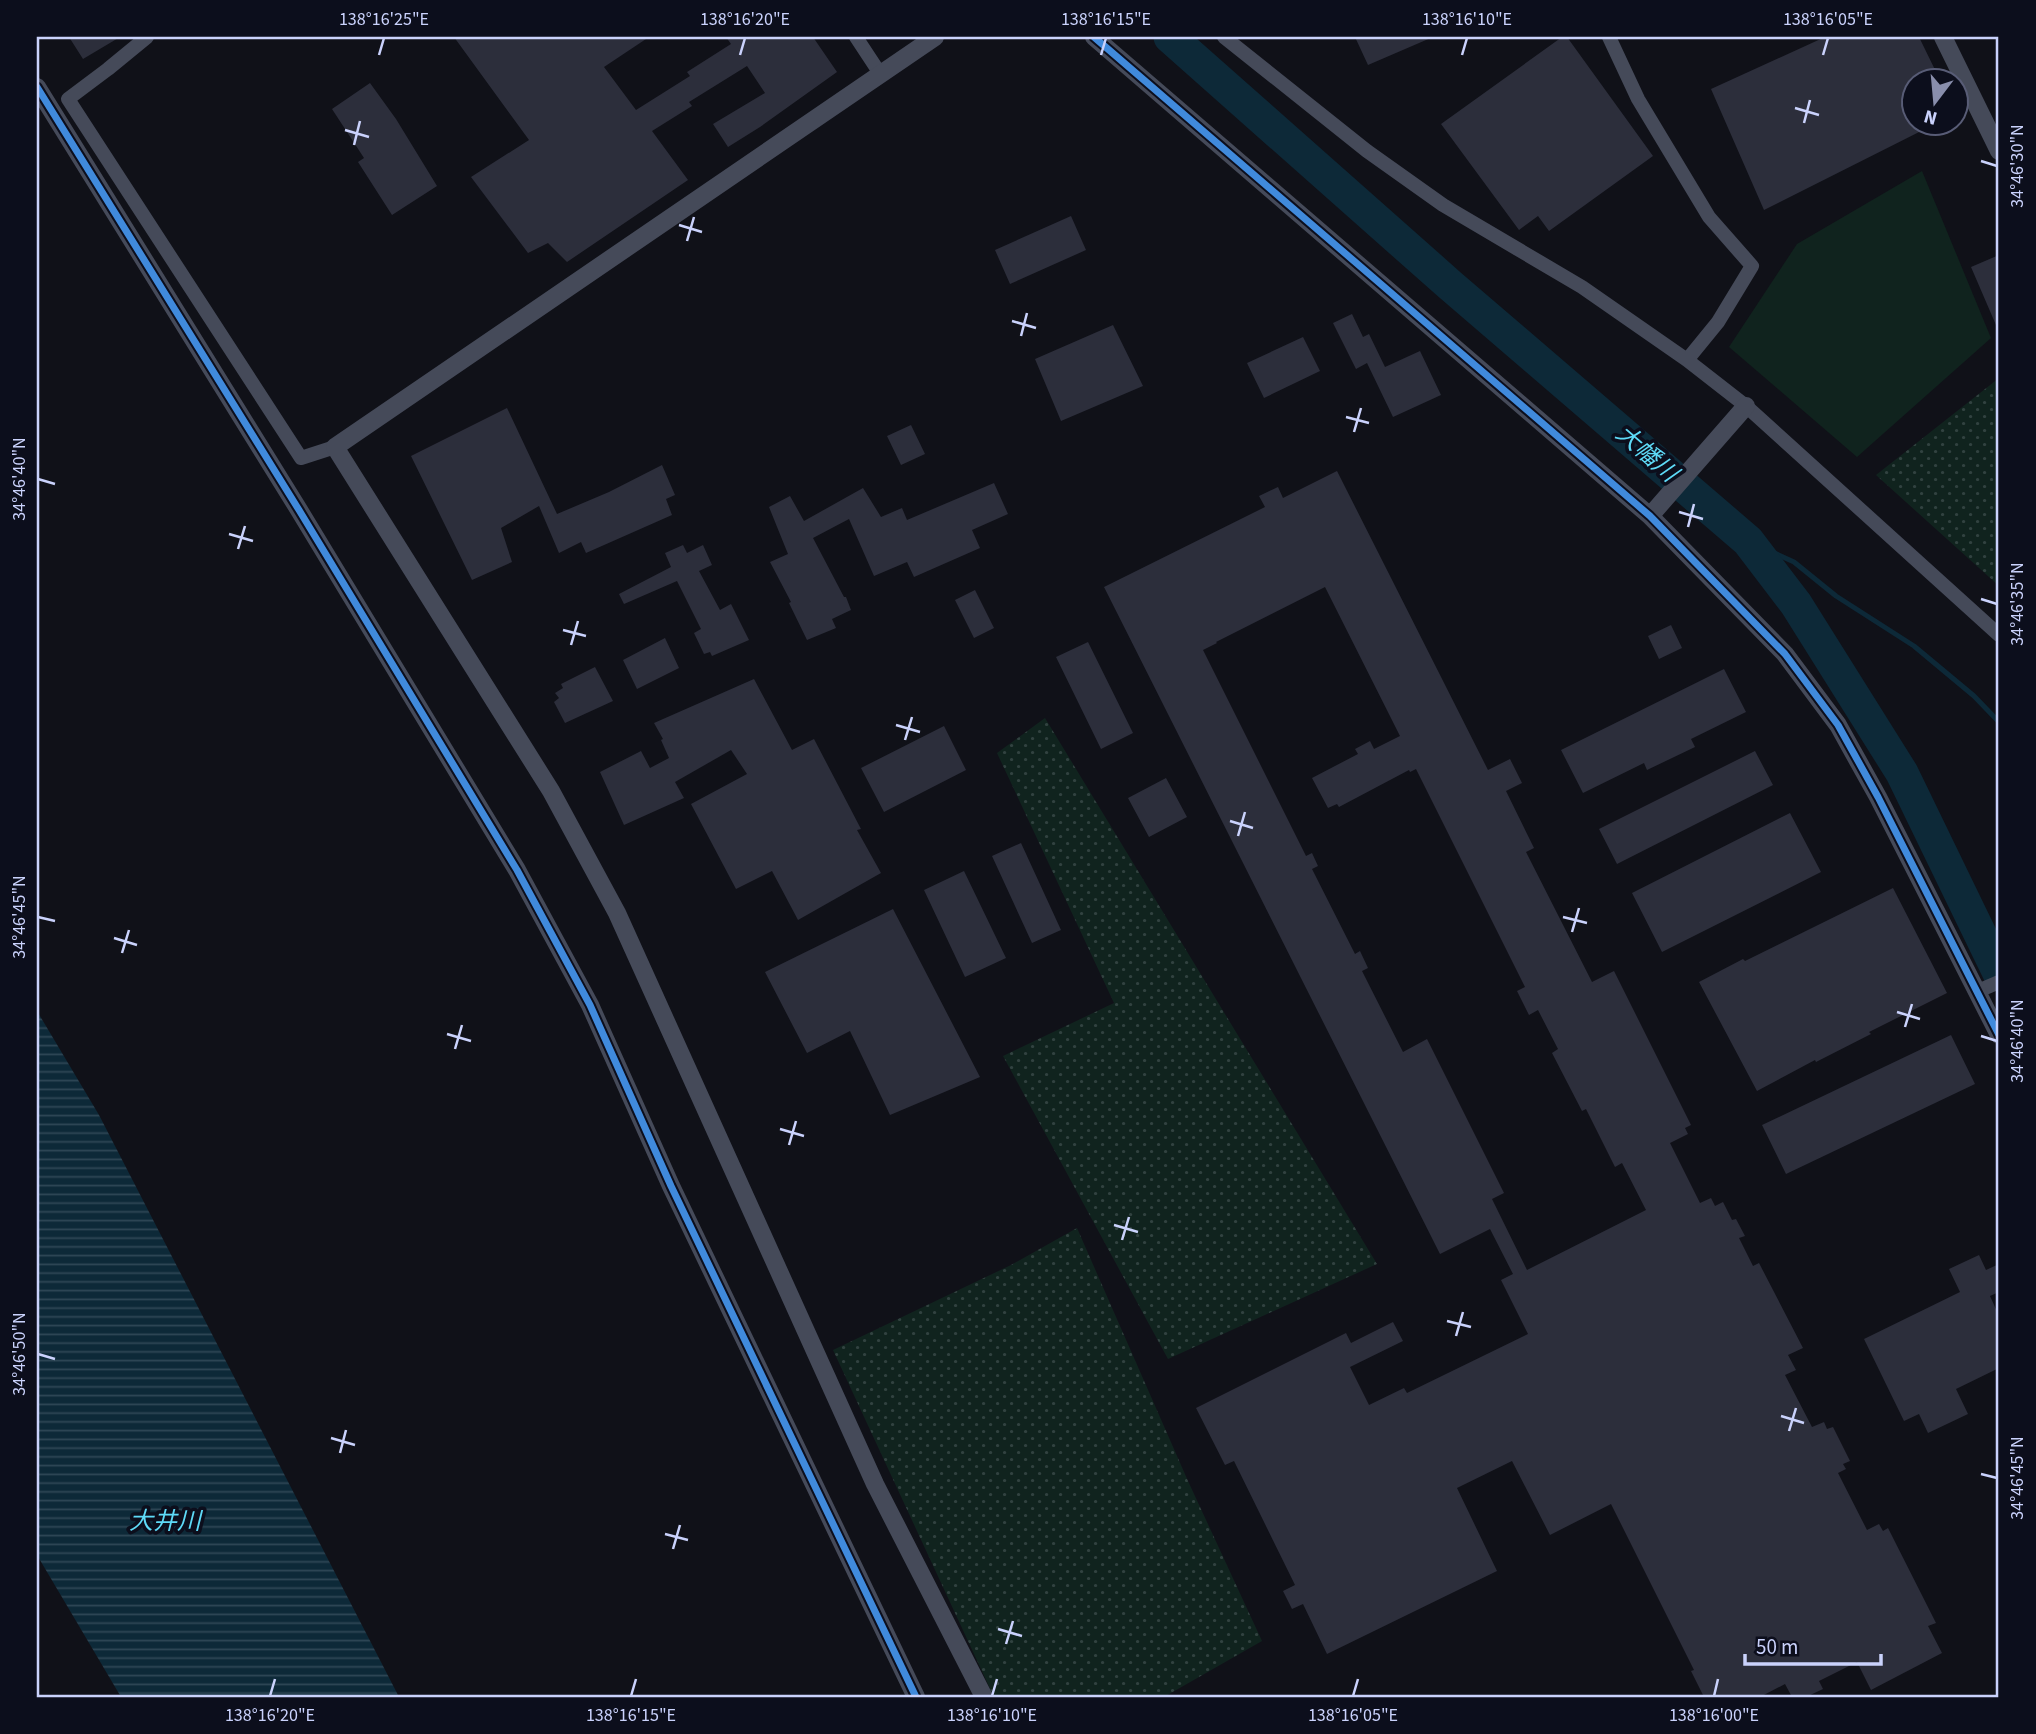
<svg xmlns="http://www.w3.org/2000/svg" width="2036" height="1734" font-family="'Source Sans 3','Noto Sans JP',sans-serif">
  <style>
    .grass { fill: url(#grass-dots) }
    .pitch { fill: #10231e }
    .water { fill: url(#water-rules) }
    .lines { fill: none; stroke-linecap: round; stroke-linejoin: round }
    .stream { stroke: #0d2938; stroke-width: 5 }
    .river { stroke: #0d2938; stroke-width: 33 }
    .building { fill: #2c2e3b; fill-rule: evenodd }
    .minor { stroke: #454a59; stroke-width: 14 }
    .tertiary { stroke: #454a59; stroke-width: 18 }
    .cycleway-casing { stroke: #0c0e1c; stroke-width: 11 }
    .cycleway { stroke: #408adc; stroke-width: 7 }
    .ticks { fill: none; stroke: #cad2fc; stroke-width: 2.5 }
    .labels { text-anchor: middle; stroke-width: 7; stroke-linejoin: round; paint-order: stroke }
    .water-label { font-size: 24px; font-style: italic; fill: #5edaf7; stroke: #0c0e1c }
    .neatline { fill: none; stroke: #cad2fc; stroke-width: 2.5 }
    .ticks-label { font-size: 18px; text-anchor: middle; fill: #cad2fc }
  </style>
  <defs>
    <pattern id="grass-dots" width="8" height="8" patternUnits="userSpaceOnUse" patternTransform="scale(1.75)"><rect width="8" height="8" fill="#10231e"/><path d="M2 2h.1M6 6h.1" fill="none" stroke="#314240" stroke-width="1.8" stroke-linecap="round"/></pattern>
    <pattern id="water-rules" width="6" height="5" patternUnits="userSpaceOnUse" patternTransform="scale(1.75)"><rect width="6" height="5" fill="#0d2938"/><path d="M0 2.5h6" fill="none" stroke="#2f4756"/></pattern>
  </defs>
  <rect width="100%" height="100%" fill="#101118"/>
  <!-- grass -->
  <path class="grass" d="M1999 378V586L1876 475Z
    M1045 718 1377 1264 1168 1359 1003 1056 1114 1003 997 753Z
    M1077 1228 1188 1481 1262 1641 1164 1697H994L833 1350 1011 1265Z"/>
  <!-- pitch -->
  <path class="pitch" d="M1922 171 1991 338 1857 457 1729 347 1797 244Z"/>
  <!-- water -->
  <path class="water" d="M37 1011 99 1115 399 1697H121L37 1555Z"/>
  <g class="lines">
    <!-- stream -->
    <path class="stream" d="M1748 541 1794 562 1836 596 1914 646 1974 696 1999 722"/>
    <!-- river -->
    <path class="river" d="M1170 37 1450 285 1748 541 1796 604 1902 773 1999 973"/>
  </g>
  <!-- building -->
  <path class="building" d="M69 37H120L83 59Z
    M454 37H649L604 67 636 110 690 76 687 72 731 44 726 37H813L837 72 760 127 728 147 713 124 765 93 747 66 689 102 692 106 652 131 688 180 567 262 548 243 528 253 471 177 529 140Z
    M1355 37H1433L1368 65Z
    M1562 37H1567L1653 156 1549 231 1538 216 1519 230 1441 124Z
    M1825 37H1919L1940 80H1914V122H1939L1764 210 1711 89Z
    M370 83 396 119 437 186 392 215 358 162 364 158 332 109Z
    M1071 216 1086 250 1010 284 995 250Z
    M1999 255V332L1971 267Z
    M1352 314 1363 337 1369 334 1385 367 1420 351 1441 395 1393 417 1367 363 1356 369 1333 323Z
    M1113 325 1143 386 1061 421 1035 359Z
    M1303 337 1320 371 1264 398 1247 363Z
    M507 408 557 514 609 492 662 465 675 495 666 499 672 515 586 553 581 542 559 553 539 506 501 528 512 562 472 580 411 456Z
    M911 425 925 454 901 465 887 436Z
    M1337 471 1488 770 1510 759 1522 783 1506 791 1534 848 1526 852 1592 982 1614 971 1691 1125 1685 1128 1688 1134 1670 1143 1700 1203 1711 1198 1715 1206 1723 1202 1732 1220 1736 1219 1745 1236 1739 1238 1753 1266 1759 1263 1803 1348 1788 1355 1796 1370 1785 1375 1812 1427 1824 1422 1827 1429 1833 1427 1850 1461 1843 1464 1846 1469 1838 1473 1867 1530 1879 1524 1883 1531 1888 1528 1936 1623 1928 1626 1942 1653 1871 1690 1857 1662 1819 1681 1823 1689 1806 1697H1792L1785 1684 1760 1697H1704L1691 1671 1694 1670 1611 1504 1550 1535 1512 1461 1457 1488 1497 1571 1327 1654 1303 1604 1292 1609 1283 1591 1295 1585 1234 1461 1225 1465 1196 1408 1346 1333 1351 1343 1393 1322 1403 1341 1350 1367 1369 1405 1404 1388 1407 1393 1528 1334 1501 1280 1513 1274 1490 1229 1440 1254 1104 587 1265 507 1259 496 1278 487 1283 498ZM1325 587 1400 736 1374 749 1370 741 1355 749 1358 754 1312 778 1328 808 1337 804 1339 807 1409 770 1410 772 1416 769 1525 987 1517 991 1529 1015 1538 1010 1558 1049 1552 1053 1582 1111 1586 1109 1615 1167 1622 1163 1646 1210 1527 1270 1492 1199 1504 1193 1427 1039 1403 1052 1362 971 1368 968 1360 951 1355 954 1312 869 1318 866 1312 853 1306 856 1203 650 1217 643 1216 642Z
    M994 483 1008 514 972 530 980 548 914 577 907 562 874 576 849 519 813 538 844 597H846L851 610 832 619 836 628 807 640 789 603 791 602 770 562 788 554 769 507 790 496 804 521 863 488 881 517 902 508 907 520Z
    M683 545 687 553 703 545 712 565 699 571 720 610 731 604 749 640 712 656 710 652 704 654 694 633 701 629 677 581 624 604 619 594 671 567 665 553Z
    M975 590 994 628 974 638 955 600Z
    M1671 625 1682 648 1659 659 1648 636Z
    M665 638 679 668 637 689 623 660Z
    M1088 642 1133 733 1101 749 1056 657Z
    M595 667 613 701 565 723 554 702 559 698 555 693 563 688 561 684Z
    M1724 669 1746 712 1691 739 1695 747 1647 770 1644 763 1583 793 1561 750Z
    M754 679 792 750 814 739 861 829 857 830 881 873 798 920 772 871 736 889 691 804 747 774 731 750 675 782 684 798 624 825 600 772 641 751 650 768 669 758 661 740 663 739 654 723Z
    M944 726 966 770 884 812 861 768Z
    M1755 751 1773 785 1617 864 1599 829Z
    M1166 778 1187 817 1149 837 1128 798Z
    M1790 813 1821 872 1662 952 1632 893Z
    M1021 843 1061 930 1032 943 992 856Z
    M964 871 1006 958 965 977 924 890Z
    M1893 888 1947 993 1869 1032 1871 1034 1816 1062 1815 1060 1757 1091 1699 982 1743 959 1745 961Z
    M893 909 980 1077 890 1115 850 1031 807 1053 765 972Z
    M1951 1035 1975 1084 1786 1174 1762 1125Z
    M1979 1255 1986 1270 1999 1264V1292L1990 1296 1999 1316V1368L1956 1389 1968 1414 1928 1433 1919 1414 1904 1421 1864 1339 1960 1292 1949 1269Z"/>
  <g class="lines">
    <!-- minor -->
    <path class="minor" d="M147 37 108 69 68 99 301 458 335 447
      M856 37 881 75
      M1224 37 1367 151 1443 205 1582 287 1687 360 1746 406 1999 635
      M1609 37 1638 99 1709 217 1752 266 1718 322 1687 360
      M1978 991 1999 982"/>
    <!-- tertiary -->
    <path class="tertiary" d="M935 37 335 447 551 791 617 913 875 1484 984 1697
      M1094 37 1650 516 1785 654 1838 725 1878 797 1999 1035
      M1943 37 1999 151
      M37 87 299 510 517 870 590 1005 671 1186 916 1697
      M1650 516 1746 406"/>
    <defs>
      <path id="cycleway" d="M1094 37 1650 516 1785 654 1838 725 1878 797 1999 1035
        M37 87 299 510 517 870 590 1005 671 1186 916 1697"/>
    </defs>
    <!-- cycleway casing -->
    <use href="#cycleway" class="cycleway-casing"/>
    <!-- cycleway -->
    <use href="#cycleway" class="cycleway"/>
  </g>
  <!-- ticks -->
  <path class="ticks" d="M379 55 384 38M740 55 745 38M1101 55 1106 38M1462 55 1467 38M1823 55 1828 38M1795 108 1819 115M1804 123 1810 100M345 130 369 137M354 145 360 121M1981 161 1997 166M679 225 702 232M687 241 694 217M1012 321 1036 328M1021 336 1027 313M1346 417 1369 423M1354 432 1361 408M38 479 55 484M1679 512 1703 519M1688 527 1694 504M229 534 253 541M238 549 245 526M1981 599 1997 604M563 630 586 636M571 645 578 621M896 725 920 732M905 740 912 717M1230 821 1253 828M1238 836 1245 812M38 917 55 921M1563 917 1587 923M1572 932 1579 908M114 938 137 945M122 953 129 930M1897 1012 1920 1019M1905 1027 1912 1004M447 1034 471 1041M1981 1036 1997 1041M455 1049 462 1025M780 1129 804 1136M789 1145 796 1121M1114 1225 1138 1232M1122 1240 1129 1217M1447 1321 1471 1327M1456 1336 1463 1312M38 1354 55 1359M1781 1416 1804 1423M1789 1431 1796 1408M331 1438 355 1445M340 1453 346 1430M1981 1474 1997 1478M665 1534 688 1540M673 1549 680 1525M998 1629 1022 1636M1006 1644 1013 1621M270 1696 275 1679M631 1696 636 1679M992 1696 997 1679M1353 1696 1358 1679M1714 1696 1718 1679"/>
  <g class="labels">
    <!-- water labels -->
    <g class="water-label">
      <text transform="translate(1647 453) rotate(41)" y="8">大幡川</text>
      <text x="165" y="1529">大井川</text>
    </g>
  </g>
  <!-- border -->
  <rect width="2036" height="1734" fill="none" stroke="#0c0e1c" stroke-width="77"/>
  <!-- north arrow -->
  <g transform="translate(1935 102) rotate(196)"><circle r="33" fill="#0c0e1c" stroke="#585c76" stroke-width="2"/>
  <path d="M0-5L12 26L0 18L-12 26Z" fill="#898eac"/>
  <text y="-10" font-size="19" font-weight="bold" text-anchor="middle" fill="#cad2fc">N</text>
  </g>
  <!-- scale -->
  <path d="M1745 1654v10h136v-10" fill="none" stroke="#cad2fc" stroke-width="3.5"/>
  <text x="1756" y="1654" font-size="21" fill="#cad2fc" stroke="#0c0e1c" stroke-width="5" paint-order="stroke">50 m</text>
  <rect x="38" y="38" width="1959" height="1658" class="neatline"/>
  <g class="ticks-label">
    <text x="384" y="25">138°16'25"E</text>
    <text x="745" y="25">138°16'20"E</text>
    <text x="1106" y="25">138°16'15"E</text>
    <text x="1467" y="25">138°16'10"E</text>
    <text x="1828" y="25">138°16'05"E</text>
    <text transform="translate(2017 166) rotate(-90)" y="6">34°46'30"N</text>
    <text transform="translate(19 479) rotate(-90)" y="6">34°46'40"N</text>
    <text transform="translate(2017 604) rotate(-90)" y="6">34°46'35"N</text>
    <text transform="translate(19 917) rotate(-90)" y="6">34°46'45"N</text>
    <text transform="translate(2017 1041) rotate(-90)" y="6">34°46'40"N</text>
    <text transform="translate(19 1354) rotate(-90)" y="6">34°46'50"N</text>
    <text transform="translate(2017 1478) rotate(-90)" y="6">34°46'45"N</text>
    <text x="270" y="1721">138°16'20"E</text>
    <text x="631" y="1721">138°16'15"E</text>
    <text x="992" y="1721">138°16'10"E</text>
    <text x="1353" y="1721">138°16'05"E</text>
    <text x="1714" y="1721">138°16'00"E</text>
  </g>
</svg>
